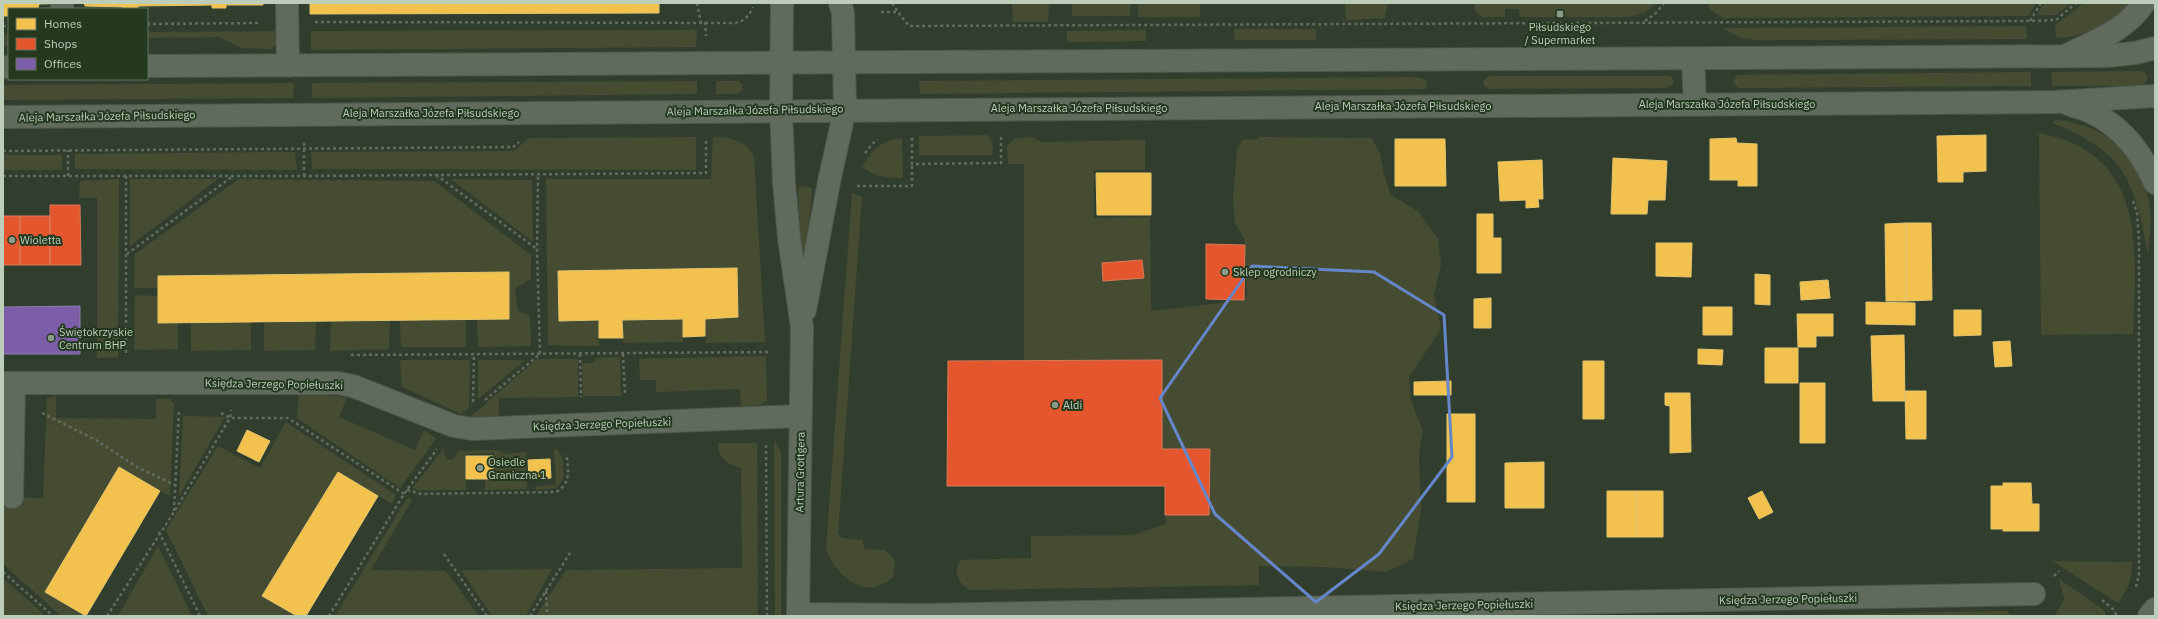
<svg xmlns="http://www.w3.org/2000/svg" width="2158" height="619" font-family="'IBM Plex Sans',sans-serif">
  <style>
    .green { fill: #464c32 }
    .homes { fill: #f2c14e; stroke: #e2c56e }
    .shops { fill: #e4572e; stroke: #d87a58 }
    .offices { fill: #7b5ea7; stroke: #8e7fac }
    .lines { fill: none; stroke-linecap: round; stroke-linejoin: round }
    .minor-casing { stroke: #4e584c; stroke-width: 24 }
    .path { stroke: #626b5f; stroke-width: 2.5; stroke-dasharray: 3 3; stroke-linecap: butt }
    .minor { stroke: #606b5e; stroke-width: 22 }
    .marked { fill: none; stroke: #6587ca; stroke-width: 3; stroke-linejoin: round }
    .poi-dot { fill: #8b9b88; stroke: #243920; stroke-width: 1.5 }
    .labels { text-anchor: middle; stroke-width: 4; stroke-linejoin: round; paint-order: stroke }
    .poi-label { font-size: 11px; fill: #bccdb9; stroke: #243920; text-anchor: start }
    .street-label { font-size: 11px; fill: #bccdb9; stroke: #243920 }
  </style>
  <rect width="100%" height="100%" fill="#313e2e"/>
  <!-- green -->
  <path class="green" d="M1012 3H1049L1048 22H1013Z
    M1072 3H1131L1130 16H1072Z
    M1138 3H1200V17H1138Z
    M1345 3H1388L1385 18 1346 20Z
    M1475 3H1657L1644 13 1628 17H1520L1519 9H1505V17H1482L1475 11Z
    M1708 3H2036L2028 16 1723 18 1710 10Z
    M2044 3H2071L2056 15H2037Z
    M2084 3H2130C2110 25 2085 37 2056 38L2055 25Z
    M2026 26 2027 39 1758 40 1740 38 1723 28Z
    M1234 29H1316V40H1235Z
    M697 30 696 47 311 50V31Z
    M1146 30V41L1067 42V31Z
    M279 31 275 46 270 49 241 48 220 37 147 38V32Z
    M3 35H9V47L3 46Z
    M2141 71 2145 72 2148 77 2145 84 2141 86H2052L2051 72Z
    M2031 72V86L1738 88 1733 82 1737 75Z
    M1490 76H1670L1674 81 1673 85 1665 88 1490 89 1484 86 1483 81Z
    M1418 77 1426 80 1427 86 1425 89 920 94 919 81Z
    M697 81V94L312 98V83Z
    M716 81H739L742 84 743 89 738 94H716Z
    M294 83 293 98 3 100V85Z
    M2054 120C2104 122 2145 159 2150 209 2152 224 2149 240 2148 255 2134 180 2127 154 2053 123Z
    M2039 133C2148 154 2136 248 2133 334L2041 335Z
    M988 135 993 145 992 155H919V136Z
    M696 137V170L312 169 311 152 514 151 529 138Z
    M713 137C730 137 745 140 754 156L765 342 706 343 705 318 599 320V346L548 345 546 179H711Z
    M1032 137 1041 142 1145 140V170H1094V218L1150 217 1151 311 1221 303 1247 296 1245 240 1235 223 1233 198 1237 150 1242 140 1258 139V137L1371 138 1380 153 1384 174 1391 195 1419 212 1438 239 1441 264 1434 295 1441 329 1409 377 1411 400 1423 431 1419 455 1421 509 1413 559 1386 572 1324 567 1259 566V585L970 590C958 584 952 571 961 560L1031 558V536L1133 535 1166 524 1165 515H1209L1210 449H1162V361L1024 360V164H1008L1007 146 1016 138Z
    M902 138 903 178C888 178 873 177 862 166 877 146 877 143 902 138Z
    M295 152 297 170 75 169V154Z
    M3 155H62V170H3Z
    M119 179 118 357 97 358V198H79L80 181Z
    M130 179H218L130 246Z
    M239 179 434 181 531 255V279L515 289 518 311 530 316 531 346 478 347 477 319 509 318V272L158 276V288H134L135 254Z
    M451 179 532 180 533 242Z
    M805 186 812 188 807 253 803 257 801 253 798 188Z
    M852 193 862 197 838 534 842 538 863 540 864 549 885 550 895 560 893 577C866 602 835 577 826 548Z
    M135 295 158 296 178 322V349L134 350Z
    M466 319V347H401L400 320Z
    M622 319H683V342L623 343Z
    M390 320 389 349 330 351 331 321Z
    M264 321H316L315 350 264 351Z
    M191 322H251V350L191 351Z
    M766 356 767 401 758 405 741 406 740 389 656 392V380H640L639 359Z
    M620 357 621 396H583L582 363H595V358Z
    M537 359H578V397L499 398V414L497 418 468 419Z
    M400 360H470L469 408 461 414 402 387Z
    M478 360H525L478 399Z
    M299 392 347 397 339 417 415 450 424 430 436 439 400 488 297 418Z
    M56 396V418L156 419V399H170L174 404 170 496 119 467 45 592 86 616H61L3 564V497L43 498 47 398Z
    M183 416 225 417 179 496Z
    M286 422 396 495 392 504 338 472 262 595 297 616H208L166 530 218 446 260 468Z
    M774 440 781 452V616H775Z
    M718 443H757L758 616H536L566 570 742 568 741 468C729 465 717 458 718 443Z
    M445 447 444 454 447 460 454 459 459 451 498 450 506 454 526 452 527 489 485 490V480L495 479 494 453 466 454V490H416L412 488Z
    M554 448C565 454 564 468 563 480L556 488 536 490V486L556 485Z
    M408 497 412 500 371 570 446 571 479 616H335Z
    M158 546 192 616H118Z
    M2052 561 2132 562C2133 577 2127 591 2118 603Z
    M552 569 526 616H492L461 570Z
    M3 578 46 616H3Z
    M2059 579 2104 610 2106 616H2055L2064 599Z
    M2006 611 2012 616H1744Z"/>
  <!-- homes -->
  <path class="homes" d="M3 3H84L39 4 38 9H9V16H3Z
    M84 3H263V5H226V8H212V5L138 6V9H123V7L85 6Z
    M310 3H659V13L310 14Z
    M1986 135V171L1963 172V182H1938L1937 136Z
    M1736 138 1737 143 1757 144V186H1738V180H1710V139Z
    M1395 139H1445L1446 186H1395Z
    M1613 158 1667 161 1665 200H1648L1647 214H1611Z
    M1542 160 1543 199H1538L1539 207 1526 208V200L1500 201 1498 162Z
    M1096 173H1151V215H1097Z
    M1477 214H1493V238H1501V273H1477Z
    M1906 223H1931L1932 300 1906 301Z
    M1906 223V301H1886L1885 224Z
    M1656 243H1692L1691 277 1656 276Z
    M737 268 738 317 705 319V336L683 337V319L622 320 623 338H599V320L559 321 558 271Z
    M509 272V319L158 323V276Z
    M1755 274 1770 275V305L1755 304Z
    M1828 280 1830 298 1801 300 1800 282Z
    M1491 298V328H1474V299Z
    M1866 302 1915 303V325L1866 324Z
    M1703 307H1732V335H1703Z
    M1954 310H1981V335L1954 336Z
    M1797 314H1833V336H1816V347H1798Z
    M1904 335 1905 401H1873L1871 336Z
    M2010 341 2012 366 1995 367 1993 342Z
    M1765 348H1798V383H1765Z
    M1698 349 1723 350 1722 365 1698 364Z
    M1583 361H1604V419H1583Z
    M1451 381V395H1414V382Z
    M1800 383H1825V443H1800Z
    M1905 391H1926V439H1906Z
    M1665 393H1690L1691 452 1670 453V406L1665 405Z
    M1447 414H1475V502H1447Z
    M247 430 270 441 259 462 237 451Z
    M466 456H493V479H466Z
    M550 459 551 478 529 480 528 460Z
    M1544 462V508H1505V463Z
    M119 467 160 491 86 616 45 592Z
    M338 472 378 496 306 616H297L262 596Z
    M2003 483H2031L2032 504H2039V531H2003V529H1991V486H2003Z
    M1607 491H1637V537H1607Z
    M1637 491H1663V537H1637Z
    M1762 491 1773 512 1759 519 1748 498Z"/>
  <!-- shops -->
  <path class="shops" d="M50 205H80L81 265H50Z
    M3 216H20V265H3Z
    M20 216H50V265H20Z
    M1206 244 1245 245 1244 300 1206 299Z
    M1142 260 1144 278 1103 281 1102 263Z
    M1162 360V449H1210L1209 515H1165V486H947L948 361Z"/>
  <!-- offices -->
  <path class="offices" d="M80 306V354H3V307Z"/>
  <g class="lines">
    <defs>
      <path id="minor" d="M782 3 781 110 784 183 789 238 802 327 798 616
        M62 4V9
        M287 4 288 66
        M2069 54C2097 40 2126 30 2144 3
        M1693 58 1695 104
        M147 66 2106 56 2135 53 2155 48
        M3 67H9
        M2070 105C2112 115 2138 144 2155 183
        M3 117 2055 102 2155 96
        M805 310 829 182 845 109 843 13 840 3
        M3 383H338L353 386 454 426 472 429 801 416
        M12 497 14 383
        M798 614 923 615 2034 594
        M2149 616 2155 609"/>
    </defs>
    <!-- minor casing -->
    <use href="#minor" class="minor-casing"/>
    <!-- path -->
    <path class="path" d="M697 3 701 23
      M892 3 898 12
      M881 12H898L909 26 2030 21 2056 20 2076 3
      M1645 21 1656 13 1664 3
      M2030 21 2041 3
      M315 22 733 23C743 23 749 16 753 7
      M705 22 706 36
      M147 24 260 23
      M3 26H9
      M912 138V164L1001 163V137
      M3 151 513 147 519 142
      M865 153 873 143 878 140
      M436 175 537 249
      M3 176H304L706 173V140
      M68 176V150
      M126 176V354
      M304 176V142
      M857 186H912V164
      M2133 201 2137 213 2139 240V574L2136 587
      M127 254 233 176
      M580 354 581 397
      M623 354 625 395
      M351 355 771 352
      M485 400 540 354 537 250 538 174
      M473 402 474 354
      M42 413 96 440 137 467 175 485
      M221 413 230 418H288L404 494
      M766 445 767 616
      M407 490 421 494 556 492C571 484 569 469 566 454
      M174 511 179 410
      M159 532 200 616
      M444 554 487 616
      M3 572 53 616
      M2054 576 2059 571
      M546 591 547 616
      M2102 600 2113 609 2117 616
      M107 616 174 512 230 418 231 410
      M329 616 404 494 437 449
      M530 616 570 553"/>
    <!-- minor -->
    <use href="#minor" class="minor"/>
  </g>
  <!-- marked area -->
  <path class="marked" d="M1252 266 1374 272 1444 315 1452 457 1379 554 1316 602 1215 514 1160 398Z"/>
  <!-- markers -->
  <g class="poi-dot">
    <rect x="1556" y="10" width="8" height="8" rx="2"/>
    <circle cx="12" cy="240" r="4"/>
    <circle cx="1225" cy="272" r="4"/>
    <circle cx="51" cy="338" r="4"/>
    <circle cx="1055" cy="405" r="4"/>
    <circle cx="480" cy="468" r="4"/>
  </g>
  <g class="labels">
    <!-- poi labels -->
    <g class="poi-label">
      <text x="1560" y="31" text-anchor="middle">Piłsudskiego<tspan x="1560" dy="13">/ Supermarket</tspan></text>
      <text x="20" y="244">Wioletta</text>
      <text x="1233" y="276">Sklep ogrodniczy</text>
      <text x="59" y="336">Świętokrzyskie<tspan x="59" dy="13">Centrum BHP</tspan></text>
      <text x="1063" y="409">Aldi</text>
      <text x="488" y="466">Osiedle<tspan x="488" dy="13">Graniczna 1</tspan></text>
    </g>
    <!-- street labels -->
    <g class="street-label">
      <text x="1727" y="108">Aleja Marszałka Józefa Piłsudskiego</text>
      <text x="1403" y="110">Aleja Marszałka Józefa Piłsudskiego</text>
      <text x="1079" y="112">Aleja Marszałka Józefa Piłsudskiego</text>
      <text transform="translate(755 110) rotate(-1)" y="4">Aleja Marszałka Józefa Piłsudskiego</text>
      <text x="431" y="117">Aleja Marszałka Józefa Piłsudskiego</text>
      <text transform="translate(107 116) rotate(-1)" y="4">Aleja Marszałka Józefa Piłsudskiego</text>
      <text transform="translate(274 384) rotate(1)" y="4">Księdza Jerzego Popiełuszki</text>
      <text transform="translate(602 424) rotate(-2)" y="4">Księdza Jerzego Popiełuszki</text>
      <text transform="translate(800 472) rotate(-89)" y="4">Artura Grottgera</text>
      <text transform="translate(1788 599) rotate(-1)" y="4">Księdza Jerzego Popiełuszki</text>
      <text transform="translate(1464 605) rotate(-1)" y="4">Księdza Jerzego Popiełuszki</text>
    </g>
  </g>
  <!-- border -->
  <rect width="2158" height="619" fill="none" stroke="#bccdb9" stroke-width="8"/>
  <!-- legend -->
  <rect x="8" y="8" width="140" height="72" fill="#243920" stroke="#61745d"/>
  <rect x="16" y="18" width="20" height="12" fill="#f2c14e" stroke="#61745d"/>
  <text x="44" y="28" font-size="12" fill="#bccdb9">Homes</text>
  <rect x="16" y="38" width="20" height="12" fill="#e4572e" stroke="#61745d"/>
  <text x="44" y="48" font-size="12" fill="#bccdb9">Shops</text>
  <rect x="16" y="58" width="20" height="12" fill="#7b5ea7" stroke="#61745d"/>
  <text x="44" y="68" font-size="12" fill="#bccdb9">Offices</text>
</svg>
